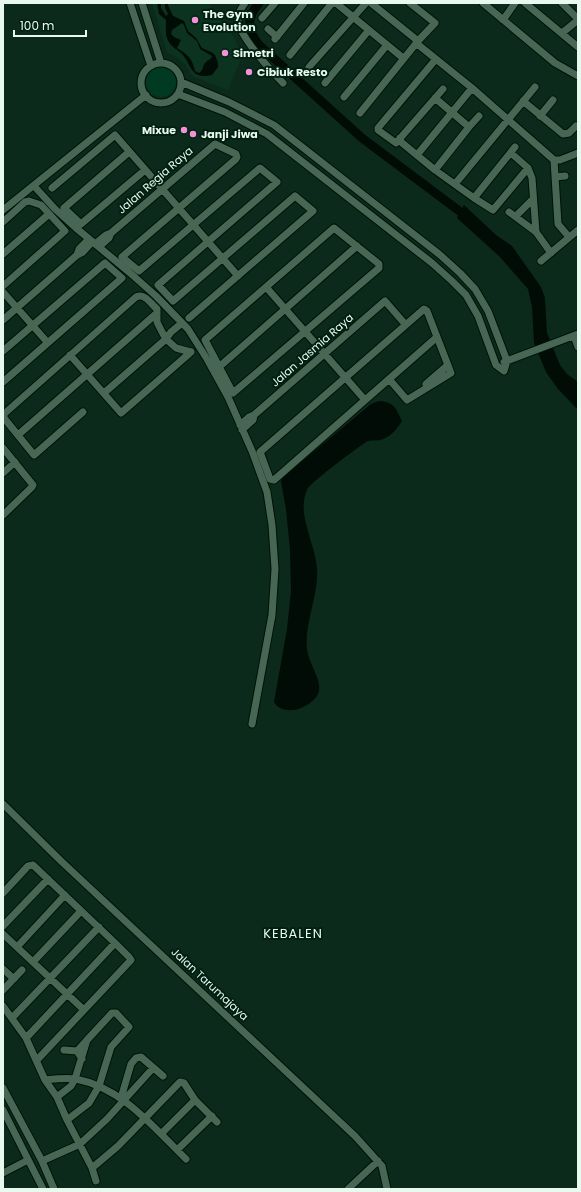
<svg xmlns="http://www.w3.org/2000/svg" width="581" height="1192" font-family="Poppins,sans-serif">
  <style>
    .built { fill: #0b3320 }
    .green { fill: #003a22 }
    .water { fill: #020c06; fill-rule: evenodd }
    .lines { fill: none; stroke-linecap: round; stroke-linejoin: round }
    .river { stroke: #020c06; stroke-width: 9 }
    .minor-casing { stroke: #001107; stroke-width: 9 }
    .minor { stroke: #476654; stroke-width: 7 }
    .poi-dot { fill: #f391d6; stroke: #022012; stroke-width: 1.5 }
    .labels { text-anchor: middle; stroke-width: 4; stroke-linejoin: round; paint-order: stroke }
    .poi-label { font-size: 11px; font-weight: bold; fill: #e8faef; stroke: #022012; text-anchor: start }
    .street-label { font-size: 11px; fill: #e8faef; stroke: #022012 }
    .quarter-label { font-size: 13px; letter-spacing: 1px; fill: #e8faef; stroke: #022012 }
  </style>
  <rect width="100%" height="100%" fill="#0c2a1b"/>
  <!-- built -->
  <path class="built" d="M152 3H208L234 38 242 56 228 90 192 76 185 64 178 58 167 52Z"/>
  <!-- green -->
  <path class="green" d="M146 82a15 15 0 1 1 30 0a15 15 0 1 1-30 0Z"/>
  <!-- water -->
  <path class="water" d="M157 3H161V8L166 16 168 14 165 8V3H167L173 16 184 21 188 31 196 38 202 48 213 53 215 55 218 63V67L212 75C190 80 192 65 182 54 176 48 170 47 167 38 165 32 166 26 166 20L159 14ZM182 23 184 25 187 33 197 41 200 49 212 56C211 60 209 59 206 62 202 66 204 70 199 73L195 71C192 58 188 55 177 48L181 40 174 37 171 34 172 30Z
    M464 205 496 235 512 246 541 287 545 298 547 333 560 365 567 374 578 382V410L558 389 546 372 534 343 532 307 528 289 500 257 457 218Z
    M379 401C394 402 396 408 402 421 397 429 390 438 380 440 376 441 372 440 368 441 360 445 312 482 308 488 295 512 315 542 317 568 319 595 304 624 307 649 309 671 337 692 301 708 292 712 279 711 274 702L287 629 291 591 290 550 286 509 281 482 282 478 371 404Z"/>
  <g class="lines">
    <!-- river -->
    <path class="river" d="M259 3C246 18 247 30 259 45L362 138 470 219"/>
    <defs>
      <path id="minor" d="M130 3 151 66
        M142 3 161 63
        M245 3C242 7 237 15 238 20 239 36 271 71 283 83
        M336 3 403 58
        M371 3 418 41
        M483 3 555 63 578 76
        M525 3 578 47
        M562 3 578 19
        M262 18 275 3
        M503 20 515 3
        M268 29 277 37
        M562 33 578 20
        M275 39 304 3
        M416 43 472 88 554 160H560L578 153
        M290 55 332 3
        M436 59 378 128V130L396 143 443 89
        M141 83a20 20 0 1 1 40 0a20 20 0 1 1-40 0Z
        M309 67 366 3
        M325 83 369 30
        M178 94 225 112 267 134 432 263 452 281 466 295 478 316 496 365 504 371 507 361 488 311 475 289 460 273 439 254 274 125 229 102 181 82
        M344 97 387 45
        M435 98 469 127 435 170 474 198
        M523 101 563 134 569 133 576 126
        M360 113 418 41 435 23 410 3
        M540 116 553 100
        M469 127 479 116
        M400 138 401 142 435 170
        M515 147 474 198 493 210 528 168 532 178 536 232
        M129 152 64 208 81 224 145 170
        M511 153 528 168
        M417 155 472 88
        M554 160 558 224 569 237
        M555 177 565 176
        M455 184 535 87
        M34 186 55 209 76 228 129 272 156 296 188 329 207 359 228 397 252 451 267 492 272 525 275 569 272 615 252 724
        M52 188 115 135 238 276
        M3 210 146 95
        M509 212 536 232 551 253
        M516 216 533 199
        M3 222 25 202 29 201 41 205 65 231 3 286
        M334 228 379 264V268L233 393 205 340Z
        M95 244 106 235 111 233 215 144 236 154 237 157 236 159 122 257 139 271 260 168 277 182 158 285 173 301 295 196 313 211 189 318
        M99 247 109 238 111 233
        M3 254 49 214
        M77 255 79 249 89 239
        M541 261 578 230
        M266 287 365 400
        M3 292 48 343
        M3 320 77 255 83 252 92 242
        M574 336 578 347
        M3 351 105 263 122 278 3 382
        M70 355 121 413 191 352
        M504 362 578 334
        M219 367 357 246
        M389 379 407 400
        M426 384 448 365
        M104 393 166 339 171 332 182 323
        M407 400 451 373 427 311 424 309 260 452 270 479 274 480 437 337
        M83 412 34 455 4 418V414L136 297C145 293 150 303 157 309V322L162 332 166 339 176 348 191 352
        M240 425 249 417 254 415 385 301 405 324
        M242 430 253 420 254 415
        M18 435 157 313
        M3 448 33 485 32 487 3 515
        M3 473 15 462
        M3 804 61 861 355 1136 382 1166 387 1189
        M3 893 28 866 33 865 115 943 129 957 131 960 37 1060
        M3 926 48 879
        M3 934 84 1010
        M17 947 65 895
        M33 962 81 911
        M3 969 14 979
        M3 990 22 970
        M3 1006 26 1038 45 1080 57 1097 67 1120 92 1168 96 1181
        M12 1018 99 927
        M26 1038 115 943
        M64 1050 77 1051
        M82 1059 77 1051 86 1041
        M45 1080C55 1079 67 1078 76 1079 123 1088 154 1128 186 1159
        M3 1088 42 1161 54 1189
        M57 1097 71 1086 75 1079 87 1040 112 1013H116L129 1027 111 1047 99 1086 89 1103 67 1120
        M121 1098 131 1064 136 1058 141 1057 163 1076
        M3 1110 43 1189
        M161 1134 195 1100
        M177 1150 212 1116
        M42 1161 80 1144 107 1119 153 1068
        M92 1168 118 1146 180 1082 184 1083 195 1100 217 1122
        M3 1173 28 1160
        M348 1189 378 1161"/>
    </defs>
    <!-- minor casing -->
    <use href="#minor" class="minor-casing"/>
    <!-- minor -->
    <use href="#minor" class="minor"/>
  </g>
  <!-- markers -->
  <g class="poi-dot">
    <circle cx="195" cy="20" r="4"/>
    <circle cx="225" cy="53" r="4"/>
    <circle cx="249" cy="72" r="4"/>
    <circle cx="184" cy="130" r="4"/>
    <circle cx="193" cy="134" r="4"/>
  </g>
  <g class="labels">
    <!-- poi labels -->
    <g class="poi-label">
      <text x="203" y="18">The Gym<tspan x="203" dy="13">Evolution</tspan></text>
      <text x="233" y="57">Simetri</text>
      <text x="257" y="76">Cibiuk Resto</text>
      <text x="176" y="134" text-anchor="end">Mixue</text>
      <text x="201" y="138">Janji Jiwa</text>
    </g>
    <!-- street labels -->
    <g class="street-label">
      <text transform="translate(155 180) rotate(-41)" y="4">Jalan Regia Raya</text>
      <text transform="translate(312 350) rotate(-41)" y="4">Jalan Jasmia Raya</text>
      <text transform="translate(210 984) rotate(43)" y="4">Jalan Tarumajaya</text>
    </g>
    <!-- quarter labels -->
    <g class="quarter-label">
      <text x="293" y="938">KEBALEN</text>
    </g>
  </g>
  <!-- border -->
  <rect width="581" height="1192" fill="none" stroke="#e8faef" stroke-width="8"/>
  <!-- scale -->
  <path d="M14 30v6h72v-6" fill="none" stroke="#e8faef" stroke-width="2"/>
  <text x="20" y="30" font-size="12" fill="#e8faef" stroke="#022012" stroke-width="3" paint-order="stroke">100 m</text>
</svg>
